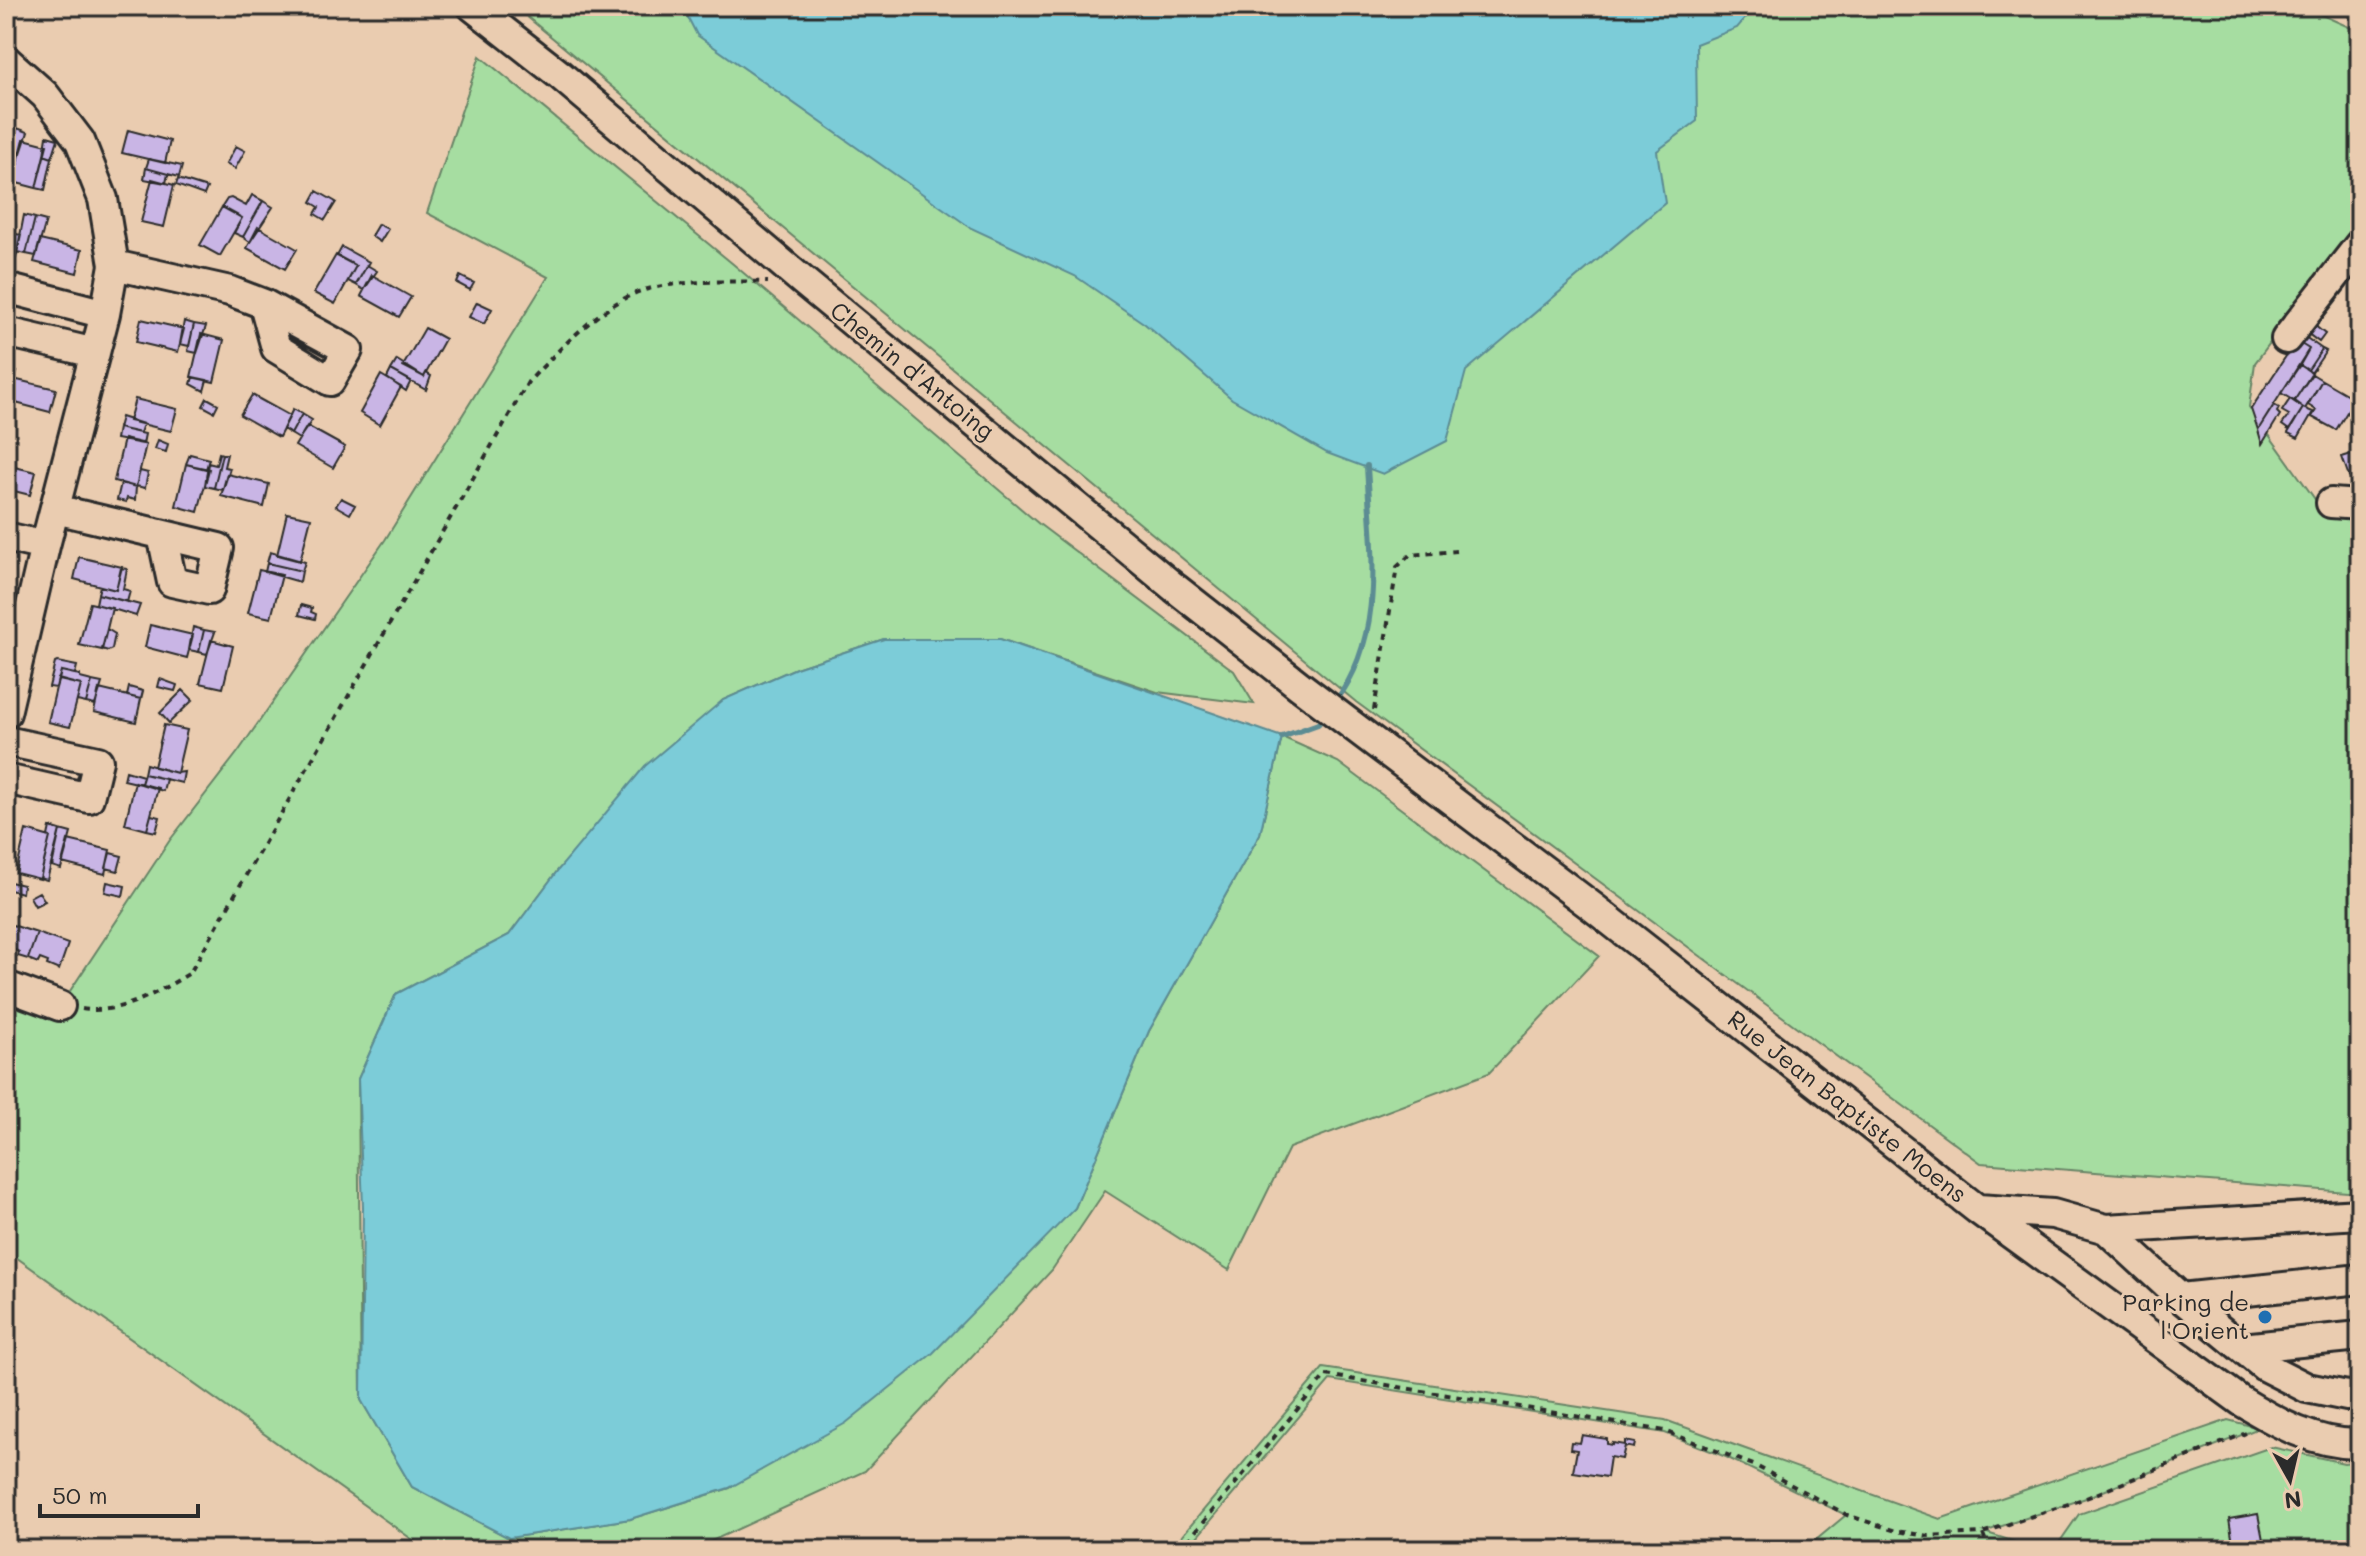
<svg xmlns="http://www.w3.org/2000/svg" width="2366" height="1556" font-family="Mali,sans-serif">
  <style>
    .green { fill: #a6dda1; stroke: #688466; stroke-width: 2 }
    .water { fill: #7cccd8; stroke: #5c8c93; stroke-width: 2 }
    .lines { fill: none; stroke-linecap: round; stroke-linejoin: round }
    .stream { stroke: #5c8c93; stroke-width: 6 }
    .building { fill: #c9b5e5; stroke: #2b2b2b; stroke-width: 2 }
    .minor-casing { stroke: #2b2b2b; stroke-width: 34 }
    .path { stroke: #2b2b2b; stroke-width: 4; stroke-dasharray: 6 6; stroke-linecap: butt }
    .minor { stroke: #eaccb0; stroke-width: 28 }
    .poi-dot { fill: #1f6fb2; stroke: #eaccb0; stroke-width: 3 }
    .labels { text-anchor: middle; stroke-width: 6; stroke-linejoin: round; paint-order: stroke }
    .street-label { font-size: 24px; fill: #2b2b2b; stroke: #eaccb0 }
    .poi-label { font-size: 24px; fill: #2b2b2b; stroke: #eaccb0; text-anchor: end }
  </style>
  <rect width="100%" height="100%" fill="#eaccb0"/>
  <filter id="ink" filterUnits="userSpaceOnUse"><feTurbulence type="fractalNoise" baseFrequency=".0125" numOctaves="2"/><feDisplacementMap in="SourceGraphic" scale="16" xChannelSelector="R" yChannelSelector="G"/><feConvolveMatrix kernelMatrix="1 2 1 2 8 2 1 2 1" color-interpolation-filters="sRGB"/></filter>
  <g filter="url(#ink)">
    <!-- green -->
    <path class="green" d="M514 6H2302L2360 32V222L2255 363 2249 407 2317 502 2360 505V1193L1981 1163 1356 702Z
      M480 56 733 264 1039 524 1234 671 1254 704 1157 692 1000 639H884L796 668 723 700 558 870 509 935 396 994 358 1079 361 1400 412 1487 509 1538 630 1519 730 1488 1075 1208 1149 1031 1260 834 1282 737 1338 762 1599 956 1489 1073 1289 1148 1229 1270 1105 1191 1052 1270 865 1471 692 1550H427L6 1250V991L60 1006 170 840 238 752 385 540 548 277 427 213Z
      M1323 1368 1665 1420 1940 1519 2228 1420 2259 1428 2086 1498 1984 1532 2040 1550H1804L1846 1515 1726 1457 1665 1433 1330 1380 1186 1550H1170Z
      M2271 1447 2344 1463 2360 1461V1550H2054L2079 1514Z"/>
    <!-- water -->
    <path class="water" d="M682 6H1756L1737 28 1696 44 1697 121 1657 151 1665 203 1466 371 1447 441 1383 474 1327 453 1232 399 1145 324 1075 276 971 228 697 35Z
      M884 639H1000L1282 737 1260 834 1149 1031 1075 1208 933 1353 846 1423 729 1488 630 1519 509 1538 412 1487 361 1400 363 1207 358 1079 396 994 509 935 558 870 645 766 723 700 796 668Z"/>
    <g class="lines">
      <!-- stream -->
      <path class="stream" d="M1335 702C1387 634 1371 546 1367 466
        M1282 737 1318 724 1326 714"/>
    </g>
    <!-- building -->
    <path class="building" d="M6 126 17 128 12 151 6 150Z
      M17 128 28 132 21 153 12 151Z
      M128 130 170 141 165 163 122 153Z
      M47 136 58 139 52 158 44 155Z
      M24 139 47 145 36 188 13 182Z
      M236 146 245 151 235 169 226 164Z
      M44 155 52 158 45 190 36 188Z
      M149 159 182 166 179 177 146 168Z
      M146 168 168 174 166 183 144 179Z
      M152 179 174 185 164 227 141 222Z
      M178 179 207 188 204 195 176 185Z
      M317 191 336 202 325 220 315 214 319 207 311 202Z
      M252 195 263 201 243 237 234 233 242 218 222 207 227 199 231 198 246 206Z
      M263 201 273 207 250 242 243 237Z
      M222 207 242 218 220 256 200 245Z
      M24 215 35 218 26 254 17 252Z
      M35 218 46 221 36 256 26 254Z
      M378 224 388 229 380 242 371 236Z
      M258 227 297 249 285 269 247 248Z
      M6 232 21 235 16 258 6 255Z
      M40 240 82 250 77 273 34 262Z
      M342 247 369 262 356 285 348 281 356 266 337 256Z
      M336 255 356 266 335 304 314 293Z
      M367 265 377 271 364 290 356 285Z
      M372 275 411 297 399 317 361 296Z
      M460 276 474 283 470 290 457 283Z
      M477 302 492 309 484 324 469 317Z
      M141 319 184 329 178 352 136 342Z
      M184 321 194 324 189 346 180 344Z
      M194 324 206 326 197 353 188 351Z
      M2314 325 2325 334 2319 342 2307 333Z
      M425 328 445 339 424 377 403 366Z
      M201 334 224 340 214 382 191 377Z
      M2301 334 2322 349 2308 370 2300 365 2309 349 2296 341 2287 355 2284 353Z
      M2296 341 2309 349 2258 430 2251 409Z
      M2322 349 2326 351 2311 373 2308 370Z
      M397 360 424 377 426 373 431 376 426 390 391 370Z
      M2300 365 2312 373 2294 401 2281 393Z
      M6 369 17 372 10 393 6 392Z
      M391 370 411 381 406 391 387 378Z
      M2312 374 2322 380 2305 409 2294 401Z
      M381 375 401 387 380 425 360 413Z
      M193 377 207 380 204 391 191 384Z
      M13 379 56 389 50 412 8 401Z
      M2322 380 2355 399 2336 430 2312 417 2316 410 2308 405Z
      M252 395 290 416 279 437 240 415Z
      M207 398 218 404 214 412 203 406Z
      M135 399 177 409 171 431 129 421Z
      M2290 399 2303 408 2289 430 2282 425 2289 415 2282 411Z
      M2274 405 2279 408 2277 412 2280 415 2262 444 2258 430Z
      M2303 408 2313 412 2298 438 2288 433Z
      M293 409 302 414 291 434 283 429Z
      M302 414 312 420 299 439 291 434Z
      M121 417 143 424 140 433 118 428Z
      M307 426 345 447 333 468 295 446Z
      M118 428 145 434 143 444 116 439Z
      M124 439 146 444 136 487 114 481Z
      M158 440 168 444 166 452 155 449Z
      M2358 452 2360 479 2351 482 2342 457Z
      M219 453 222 454 214 488 205 486 208 463 216 465Z
      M190 454 209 459 206 469 186 464Z
      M222 454H227L224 467 230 468 223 490 214 488Z
      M186 464 209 469 198 512 176 506Z
      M6 465 36 472 30 495 6 489Z
      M140 471 148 473 145 488 136 486Z
      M227 474 269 484 264 507 221 496Z
      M121 483 136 487 135 500 127 498 126 502 117 500Z
      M341 498 355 505 350 514 336 506Z
      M287 513 311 518 300 561 277 555Z
      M270 552 305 562 302 571 267 563Z
      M79 557 122 567 116 590 74 579Z
      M267 563 302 571 300 582 265 572Z
      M121 568 127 569 123 589 130 591 127 602 98 594 100 586 116 590Z
      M259 570 282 575 271 618 248 613Z
      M98 594 140 605 136 616 96 604Z
      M90 603 112 608 102 650 79 645Z
      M301 605 312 608 311 612 316 614 315 619 299 615Z
      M150 625 193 635 187 658 145 647Z
      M193 627 204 630 199 652 189 650Z
      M107 629 115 634 112 649 108 651 102 649Z
      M204 630 215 632 207 654 199 652Z
      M211 640 233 646 223 688 200 683Z
      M57 662 77 666 75 674 61 671 56 688 49 687 55 663Z
      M61 671 80 675V678L92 681 86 703 77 701 81 685 59 680Z
      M58 679 81 685 70 727 48 722Z
      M160 679 177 685 175 691 158 687Z
      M92 681 102 683 95 705 86 703Z
      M129 687 143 691 141 699 127 696Z
      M99 689 141 699 136 722 94 712Z
      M183 690 193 700 169 723 160 713Z
      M164 725 187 730 177 773 154 767Z
      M146 764 177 773 184 772 182 783 144 774Z
      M126 771 143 776 141 784 124 780Z
      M144 774 166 779 163 791 141 784Z
      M135 782 158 788 147 830 125 824Z
      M151 815 160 817 156 832 147 830Z
      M50 827 60 830 47 880 40 878 50 837 48 836Z
      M26 830 50 837 40 879 16 873Z
      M60 830 71 833 61 869 52 866Z
      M68 840 110 850 105 874 62 863Z
      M110 853 122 856 118 871 106 868Z
      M6 881 23 885 22 893 6 889Z
      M107 882 125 886 123 896 105 892Z
      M39 892 45 901 35 906 30 897Z
      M6 923 37 933 28 959 18 956 19 952 11 948 9 953 6 952Z
      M37 933 68 944 59 970 47 965 48 962 40 959 38 963 28 959Z
      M1582 1435 1607 1439V1444L1613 1445V1443L1625 1445V1441L1635 1443 1634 1448 1625 1446 1622 1459 1610 1457 1607 1477 1573 1472 1577 1450 1570 1449 1571 1442 1580 1443Z
      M2258 1514 2265 1550H2234L2229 1519Z"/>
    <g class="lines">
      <defs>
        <path id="minor" d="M472 6 560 75 803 281 1175 588 1300 686 1594 908 1977 1209 2241 1401C2277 1423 2316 1445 2360 1444
          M6 60 45 95 80 141 103 199 114 265 105 314 45 546 6 713
          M114 265 230 291 264 304 348 350 330 381 276 348 264 304
          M6 288 105 314
          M6 332 95 353
          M2286 339 2360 244
          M2331 503 2360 505
          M55 509 219 548 209 590 172 582 162 535
          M6 537 45 546
          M6 741 98 761 89 798 6 779
          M6 986 60 1006
          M1978 1209 2053 1214 2106 1229 2360 1214
          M2106 1229 2181 1298 2264 1366 2307 1388 2347 1396 2360 1395
          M2181 1298 2360 1279
          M2242 1348 2360 1336"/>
      </defs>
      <!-- minor casing -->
      <use href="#minor" class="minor-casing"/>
      <!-- path -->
      <path class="path" d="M1374 710 1397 567 1410 555 1456 551
        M82 1009C121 1015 158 992 190 973L528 382C558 351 588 318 627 297 659 279 731 281 768 282
        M1983 1534 1989 1550
        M1180 1550 1326 1375 1665 1431 1756 1466 1847 1515 1896 1531 1928 1536 1982 1533 2086 1498 2246 1433"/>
      <!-- minor -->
      <use href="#minor" class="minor"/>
    </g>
  </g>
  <!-- markers -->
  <circle class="poi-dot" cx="2265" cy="1317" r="8"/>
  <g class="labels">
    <!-- street labels -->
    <g class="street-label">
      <text transform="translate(912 371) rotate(39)" y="8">Chemin d'Antoing</text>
      <text transform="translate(1847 1107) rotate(38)" y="8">Rue Jean Baptiste Moens</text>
    </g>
    <!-- poi labels -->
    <g class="poi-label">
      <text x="2249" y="1311">Parking de<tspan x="2249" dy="28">l'Orient</tspan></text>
    </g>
  </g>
  <!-- margin -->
  <rect width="2366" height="1556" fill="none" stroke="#eaccb0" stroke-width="32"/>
  <rect x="16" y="16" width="2334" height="1524" fill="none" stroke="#2b2b2b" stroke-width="3" filter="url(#ink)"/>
  <!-- north arrow -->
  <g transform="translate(2290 1480) rotate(172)" stroke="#eaccb0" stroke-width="6" paint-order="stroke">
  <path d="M0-6L14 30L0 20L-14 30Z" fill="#2b2b2b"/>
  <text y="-12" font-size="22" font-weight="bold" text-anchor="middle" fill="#2b2b2b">N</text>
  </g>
  <!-- scale -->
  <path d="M40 1504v12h158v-12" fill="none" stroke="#2b2b2b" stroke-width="4"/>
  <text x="52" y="1504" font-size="24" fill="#2b2b2b" stroke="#eaccb0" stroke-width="6" paint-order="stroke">50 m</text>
</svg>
